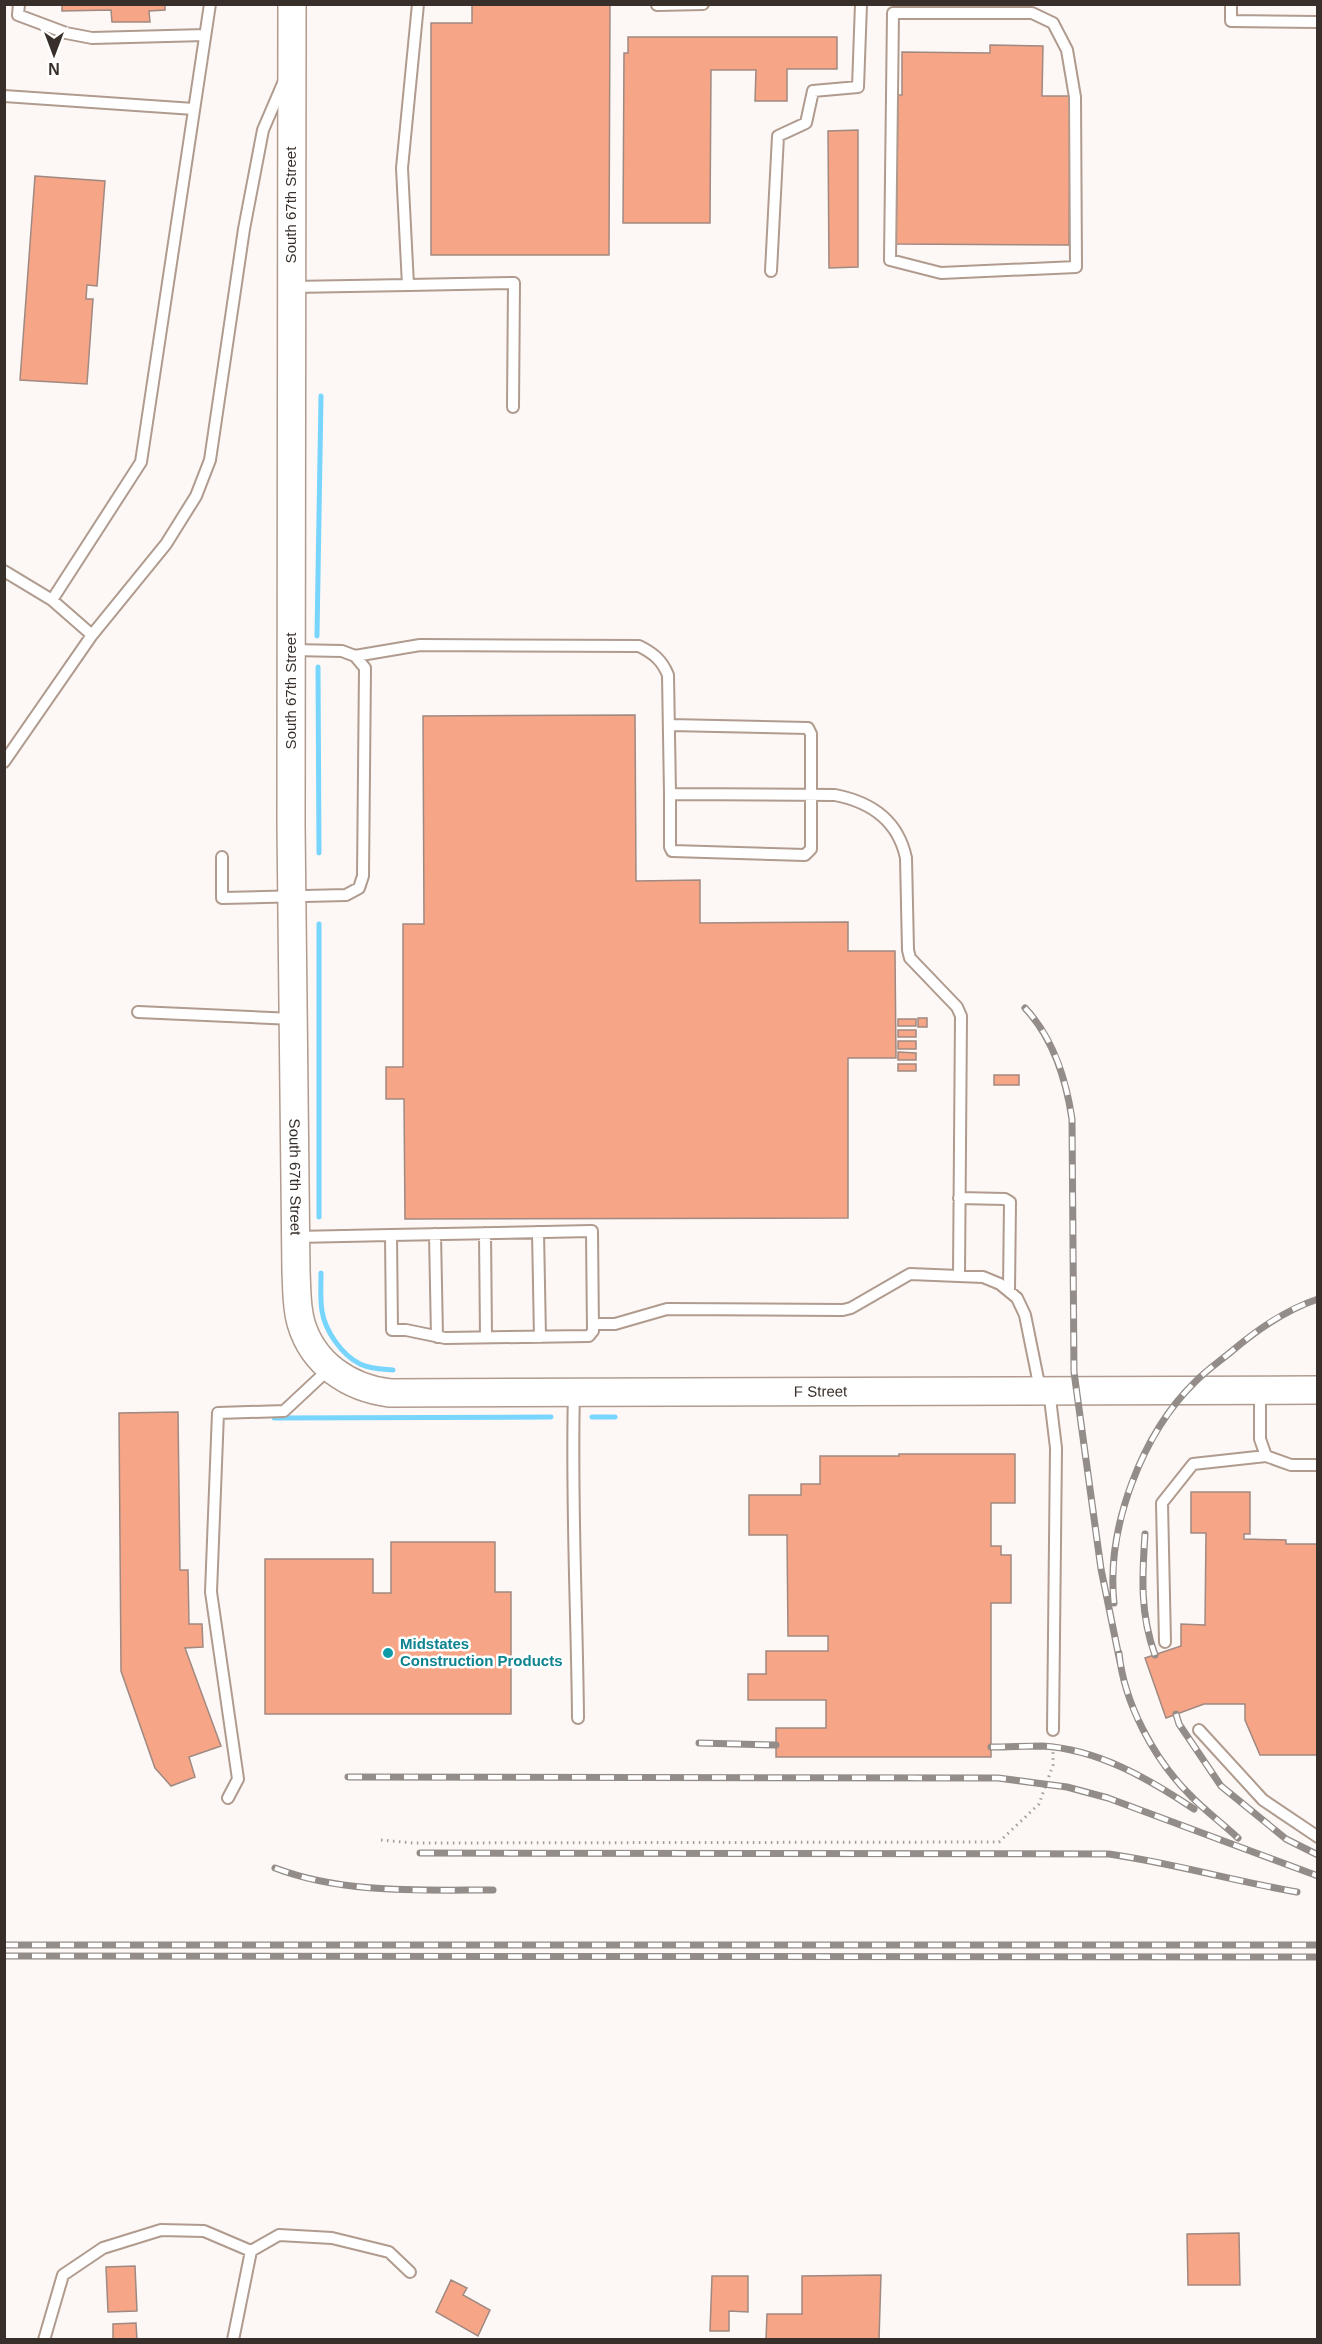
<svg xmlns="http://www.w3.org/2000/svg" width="1322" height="2344" font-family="Helvetica,sans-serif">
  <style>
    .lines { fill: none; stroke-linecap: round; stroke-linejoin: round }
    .stream { stroke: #77d5fe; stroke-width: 5 }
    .building { fill: #f7a587; stroke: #a08981; stroke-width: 1.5 }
    .service-casing { stroke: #b09b8e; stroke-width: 14 }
    .tertiary-casing { stroke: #b09b8e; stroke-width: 30 }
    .path { stroke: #a39d99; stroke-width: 3; stroke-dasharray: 1.5 4.5; stroke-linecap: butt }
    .service { stroke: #fff; stroke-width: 10 }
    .tertiary { stroke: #fff; stroke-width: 27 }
    .rail-casing { stroke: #938c88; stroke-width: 7 }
    .rail { stroke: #fff; stroke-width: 4.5; stroke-dasharray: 14; stroke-linecap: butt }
    .culture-dot { fill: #0f9aa8; stroke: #fff; stroke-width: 2 }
    .labels { text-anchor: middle; stroke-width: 5; stroke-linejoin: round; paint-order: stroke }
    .street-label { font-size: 15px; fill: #382f2a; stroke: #fff }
    .culture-label { font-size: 15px; font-weight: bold; fill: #0d838f; stroke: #fff; text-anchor: start }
  </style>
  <rect width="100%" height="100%" fill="#fdf8f5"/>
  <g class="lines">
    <!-- stream -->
    <path class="stream" d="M317 636 321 396
      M318 667 319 853
      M319 1217V924
      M321 1273C321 1285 320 1299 322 1311 325 1331 342 1355 360 1364 370 1369 382 1369 393 1370
      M592 1417H615
      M274 1418 551 1417"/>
  </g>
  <!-- building -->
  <path class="building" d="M62 4H165V10L149 11 150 22H112L111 10 62 11Z
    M472 4H610L609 255H431V23H472Z
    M628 37H837V69H787V101H755L756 70H711L710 223H623L624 53H628Z
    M990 45 1043 46 1042 96H1070L1069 245 896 244 898 95H902V52L990 53Z
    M858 130V267L829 268 828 131Z
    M35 176 105 181 97 286 87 285 86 299H93L87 384 20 380Z
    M635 715 636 881 700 880V923L848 922V951H895L896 1058H848V1218L405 1219 404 1099H386V1067H403V924H424L423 716Z
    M918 1018H927V1027H918Z
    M898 1019H916V1026H898Z
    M898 1030H916V1037H898Z
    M898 1041H916V1049H898Z
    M898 1052 916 1053V1060H898Z
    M898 1064H916V1071H898Z
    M994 1075H1019V1085H994Z
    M178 1412 180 1570H188L189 1624H202L203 1647 185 1648 221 1746 189 1757 195 1777 171 1786 155 1768 121 1671 119 1413Z
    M899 1454H1015V1503H991V1546H1001V1555H1011V1603H991V1757H776V1728H826V1700H748V1674H766V1651H828V1636H788L787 1535H749V1495H801V1484H820V1456H899Z
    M1191 1492H1250V1534H1244V1539L1286 1540V1544H1318V1755H1260L1245 1720V1704H1204L1166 1718 1145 1658 1181 1646V1624L1205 1625 1206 1533H1191Z
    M391 1542H495V1592H511V1714H265V1559H373V1593H391Z
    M1239 2233 1240 2285H1188L1187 2234Z
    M135 2266 137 2311 108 2312 106 2267Z
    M881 2275 879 2340 766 2339 767 2314H802V2276Z
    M712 2276H748V2312L729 2311V2331H710Z
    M451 2280 467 2288 463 2295 490 2310 478 2336 436 2312Z
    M136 2323 137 2340H113V2324Z"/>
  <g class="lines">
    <defs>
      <path id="service" d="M19 4 18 15 66 33 92 38 205 35
        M1231 4V21L1318 22
        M657 5 703 4
        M893 13H1032L1053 23 1067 50 1075 97 1076 267 941 273 890 260Z
        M4 96 194 109
        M771 271 778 136 806 123 813 91 858 87 861 4
        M408 285 514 283 513 407
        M292 287 408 285 402 168 418 4
        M4 571 52 600 141 462 210 4
        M52 600 92 635
        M355 656 420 645 639 646C653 653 662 660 668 675L670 794 835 795C871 802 898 820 906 858L908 950 910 958 957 1007 961 1016 959 1275
        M4 762 92 635 166 544 196 496 210 460 244 229 263 130 284 81
        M670 794V847L672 851 805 855 811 849V734L808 728 670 725
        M222 857V898L346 895 359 888 363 876 365 668 355 656 342 651 292 650
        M138 1012 293 1019
        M959 1198 1005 1199 1010 1202 1009 1291
        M538 1232 540 1337
        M485 1233 486 1337
        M435 1234 437 1337
        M296 1237 391 1235 392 1330H406L445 1338 589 1336 593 1331 592 1231 391 1235
        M593 1324H615L667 1309 843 1310 851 1308 910 1274 983 1277 1000 1284 1017 1298 1025 1315 1040 1389
        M1049 1390 1056 1448 1053 1730
        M1260 1390V1439L1266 1456 1291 1465H1318
        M574 1392C571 1501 577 1609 578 1718
        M1165 1642 1162 1503 1193 1464 1266 1456
        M1199 1730 1263 1800 1318 1837
        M228 1798 238 1779 211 1592 218 1413 284 1411 329 1369
        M44 2340 63 2275 103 2248 161 2230 204 2231 251 2251
        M233 2340 251 2251 279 2235 332 2238 389 2252 410 2272"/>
      <g id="tertiary">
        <path id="s1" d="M292 4 291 825 296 1272C297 1289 296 1306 301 1323 313 1364 349 1388 390 1393L1318 1390"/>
      </g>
    </defs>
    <!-- service casing -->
    <use href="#service" class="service-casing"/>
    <!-- tertiary casing -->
    <use href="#tertiary" class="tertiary-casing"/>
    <!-- path -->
    <path class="path" d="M381 1840 413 1843 999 1842 1039 1804 1053 1765V1744"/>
    <!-- service -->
    <use href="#service" class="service"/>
    <!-- tertiary -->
    <use href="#tertiary" class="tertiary"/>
    <defs>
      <path id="rail" d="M1025 1008C1054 1039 1066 1079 1072 1119L1074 1372 1101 1569 1120 1662
        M1145 1534C1142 1577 1140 1614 1155 1655
        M1114 1603C1106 1528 1142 1433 1196 1381 1207 1370 1220 1361 1232 1351 1258 1329 1285 1310 1318 1299
        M1119 1653C1124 1703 1154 1759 1189 1794 1204 1810 1222 1823 1238 1838
        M1176 1714 1179 1724 1221 1786 1286 1839 1318 1855
        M699 1743 776 1745
        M991 1747C1008 1747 1025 1746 1042 1746 1098 1749 1149 1779 1194 1809
        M348 1777 998 1778 1067 1787 1108 1798 1318 1876
        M420 1853 1109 1854C1172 1863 1234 1881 1297 1892
        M275 1868C343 1894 421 1890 493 1890
        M4 1945H1318
        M4 1956 1318 1957"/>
    </defs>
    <!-- rail casing -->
    <use href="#rail" class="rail-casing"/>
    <!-- rail -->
    <use href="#rail" class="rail"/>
  </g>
  <!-- markers -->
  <circle class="culture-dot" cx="388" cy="1653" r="6"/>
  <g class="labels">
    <!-- street labels -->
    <g class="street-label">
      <text transform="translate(291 205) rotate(-90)" y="5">South 67th Street</text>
      <text transform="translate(291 691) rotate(-90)" y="5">South 67th Street</text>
      <text dy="5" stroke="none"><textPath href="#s1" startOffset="1173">South 67th Street</textPath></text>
      <text dy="5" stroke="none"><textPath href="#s1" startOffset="1870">F Street</textPath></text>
    </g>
    <!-- culture labels -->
    <g class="culture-label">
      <text x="400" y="1649">Midstates<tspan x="400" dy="17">Construction Products</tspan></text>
    </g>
  </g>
  <!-- border -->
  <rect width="1322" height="2344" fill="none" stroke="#382f2a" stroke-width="12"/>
  <!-- north arrow -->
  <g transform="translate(54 54) rotate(180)" stroke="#ffffff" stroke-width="4.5" paint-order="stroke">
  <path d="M0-4.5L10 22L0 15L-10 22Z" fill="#382f2a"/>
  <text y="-9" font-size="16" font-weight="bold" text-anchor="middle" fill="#382f2a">N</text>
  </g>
</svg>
